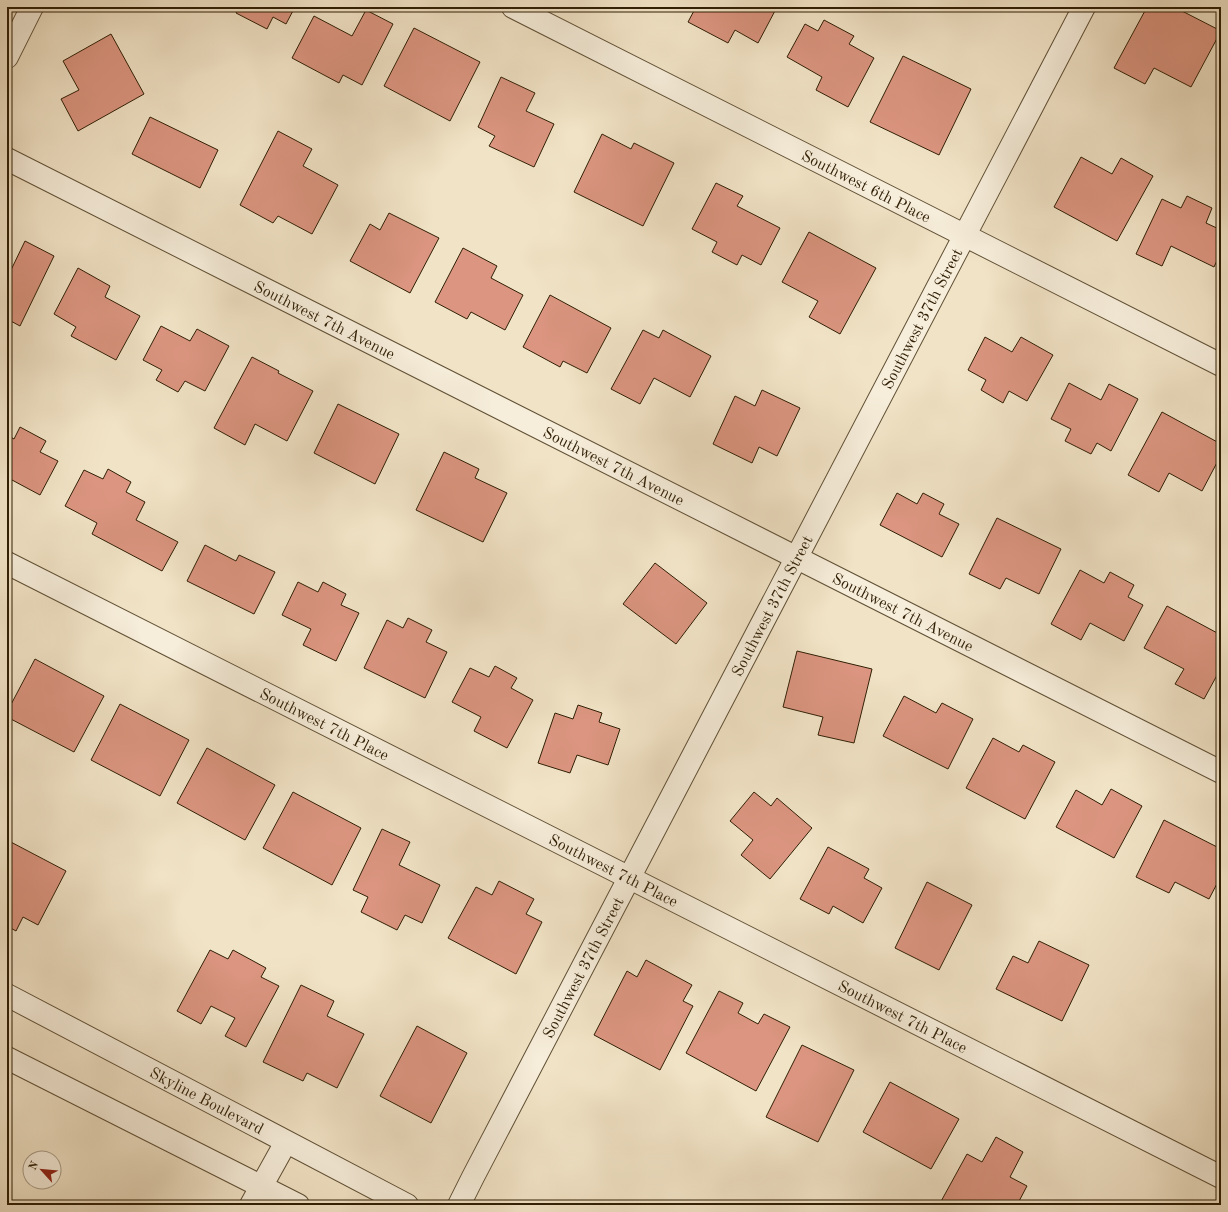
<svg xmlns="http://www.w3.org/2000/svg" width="1228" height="1212" font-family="'Old Standard TT',serif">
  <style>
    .building { fill: #db9580; stroke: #301f05 }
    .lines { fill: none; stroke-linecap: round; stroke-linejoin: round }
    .minor-casing { stroke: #605035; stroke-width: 24 }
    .minor { stroke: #f6edda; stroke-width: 22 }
    .labels { text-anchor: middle; stroke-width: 3; stroke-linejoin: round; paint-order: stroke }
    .street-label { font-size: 16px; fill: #301f05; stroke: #f6edda }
  </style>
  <rect width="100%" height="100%" fill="#f1e3c6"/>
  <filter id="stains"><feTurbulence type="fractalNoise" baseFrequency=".005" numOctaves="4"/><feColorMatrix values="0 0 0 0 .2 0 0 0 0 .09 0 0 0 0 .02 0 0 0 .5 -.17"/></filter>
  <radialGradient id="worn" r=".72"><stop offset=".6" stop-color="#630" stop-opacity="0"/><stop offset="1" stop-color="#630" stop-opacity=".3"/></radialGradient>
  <!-- building -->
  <path class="building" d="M239 7H295L286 24 273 17 267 29 236 13Z
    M696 7H777L758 43 735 30 728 43 688 22Z
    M1147 7H1181L1183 8 1182 11 1221 31 1191 87 1154 68 1145 84 1114 68Z
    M366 10 393 24 362 85 343 75 339 83 292 58 314 16 352 36Z
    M824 20 854 36 849 44 874 58 848 107 816 90 822 77 787 57 805 24 818 31Z
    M414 28 480 62 450 121 384 86Z
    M111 34 144 94 78 131 61 99 79 90 63 61Z
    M903 56 971 89 939 155 870 122Z
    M501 77 535 93 526 111 554 124 534 167 489 146 495 136 478 127Z
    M150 117 218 150 200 188 132 154Z
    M278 131 312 149 303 166 338 185 312 234 278 216 273 223 240 205Z
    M602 134 631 149 634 143 674 163 643 226 574 192Z
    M1081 157 1112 174 1121 158 1153 176 1117 241 1054 207Z
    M716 183 743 196 737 206 780 228 761 265 742 255 737 265 712 252 717 242 692 229Z
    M1187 196 1212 208 1206 223 1221 230V252L1214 267 1171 246 1162 266 1136 254 1162 199 1181 208Z
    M389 213 439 238 410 293 350 261 370 224 380 230Z
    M809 232 876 268 840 334 809 317 818 301 782 282Z
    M25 241 54 256 20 326 7 319V267L11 270Z
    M463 248 497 266 491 278 523 295 505 330 471 312 467 319 435 302Z
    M78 268 110 286 105 297 140 316 116 360 71 336 76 327 54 314Z
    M550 295 611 328 587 373 563 361 560 367 523 347Z
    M161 326 190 341 197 329 229 346 205 391 185 381 178 392 156 380 162 370 143 360Z
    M643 330 659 338 663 330 711 356 690 397 654 378 640 404 611 389Z
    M985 337 1012 352 1021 337 1053 355 1027 401 1009 391 1003 403 981 390 986 380 968 370Z
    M252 357 279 371 278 373 313 391 287 441 255 424 245 445 214 428Z
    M1069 383 1101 400 1109 384 1138 399 1111 451 1097 443 1091 454 1065 441 1071 429 1051 419Z
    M762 390 800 408 777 456 759 447 752 463 713 444 735 396 755 406Z
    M338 404 399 434 375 484 314 453Z
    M1162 412 1221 444V455L1202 491 1169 473 1159 492 1128 475Z
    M20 427 46 441 40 452 58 461 40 495 12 480 7 489V435L14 439Z
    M444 452 479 469 475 478 507 493 483 542 416 510Z
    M108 469 131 482 126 492 145 502 136 520 178 542 162 571 92 534 97 523 65 506 84 470 103 479Z
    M897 493 917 504 923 493 944 504 939 514 959 524 942 557 880 525Z
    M997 518 1061 549 1039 594 1006 578 1000 589 969 574Z
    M205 545 236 561 239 555 275 572 254 614 187 581Z
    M655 563 707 603 676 644 623 604Z
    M1080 570 1104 583 1110 572 1134 585 1128 597 1143 605 1124 641 1090 623 1081 640 1051 624Z
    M298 582 318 592 323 582 346 594 341 605 359 613 336 661 303 645 311 629 282 615Z
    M1167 606 1221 635V668L1204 699 1175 684 1184 669 1144 648Z
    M408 618 432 630 426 642 447 652 425 698 364 668 387 620 403 628Z
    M797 651 872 669 854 743 818 735 823 717 783 707Z
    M35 659 104 696 74 752 7 717V712Z
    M495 666 517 678 511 688 533 700 507 748 474 731 481 717 452 702 470 668 489 677Z
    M904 696 936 713 942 703 973 719 948 769 883 736Z
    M120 704 189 740 160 796 91 760Z
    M578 705 602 713 599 722 620 729 608 765 577 755 570 773 538 763 555 713 573 719Z
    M993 738 1019 752 1023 745 1055 762 1025 819 966 788Z
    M207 748 275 785 245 840 177 803Z
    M1111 789 1142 806 1114 858 1056 827 1076 790 1102 805Z
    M293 792 361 828 332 885 263 848Z
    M754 792 771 806 777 798 812 828 770 879 741 855 753 840 730 821Z
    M1164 820 1221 849V876L1209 899 1175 882 1169 893 1136 877Z
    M382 829 410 842 399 865 440 885 422 923 405 915 397 930 361 912 368 897 353 890Z
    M7 840 66 871 38 925 23 917 16 931 7 926Z
    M828 847 869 869 864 878 882 888 863 923 833 906 829 914 800 899Z
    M499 881 534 899 526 914 542 922 516 974 448 938 476 887 492 895Z
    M927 882 972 905 939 970 895 948Z
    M1039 941 1089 965 1062 1021 996 989 1013 956 1028 963Z
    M210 950 228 959 233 950 266 968 261 977 279 986 246 1047 225 1036 235 1018 211 1006 201 1024 177 1011Z
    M646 960 692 985 683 1001 693 1006 660 1070 594 1035 627 971 637 977Z
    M301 985 334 1001 327 1016 364 1034 337 1088 307 1073 303 1081 263 1062Z
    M719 991 743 1003 738 1013 758 1024 764 1014 790 1027 756 1091 686 1053Z
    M417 1026 467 1053 431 1123 380 1096Z
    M802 1045 854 1070 818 1142 766 1117Z
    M890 1082 959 1119 931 1169 863 1132Z
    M996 1137 1023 1152 1010 1177 1027 1186 1017 1205H939L967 1154 982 1162Z"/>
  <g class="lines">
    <defs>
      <g id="minor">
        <path id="s1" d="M513 7 1221 365"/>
        <path d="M7 57 32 7"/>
        <path id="s2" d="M7 159 1221 772"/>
        <path id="s3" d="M7 563 1221 1177"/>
        <path id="s4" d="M7 995 407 1205"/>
        <path d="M7 1058 298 1205"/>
        <path d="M251 1205 286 1142"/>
        <path id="s5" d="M459 1205 473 1177 1084 7"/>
      </g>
    </defs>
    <!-- minor casing -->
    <use href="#minor" class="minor-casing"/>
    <!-- minor -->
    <use href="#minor" class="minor"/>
  </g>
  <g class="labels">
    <!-- street labels -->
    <g class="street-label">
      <text dy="6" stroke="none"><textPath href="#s1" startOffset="396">Southwest 6th Place</textPath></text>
      <text dy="6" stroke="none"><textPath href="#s5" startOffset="1000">Southwest 37th Street</textPath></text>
      <text dy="6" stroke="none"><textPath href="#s2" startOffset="356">Southwest 7th Avenue</textPath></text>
      <text dy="6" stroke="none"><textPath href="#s2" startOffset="680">Southwest 7th Avenue</textPath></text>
      <text dy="6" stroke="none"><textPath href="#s5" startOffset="676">Southwest 37th Street</textPath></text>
      <text dy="6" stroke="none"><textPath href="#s2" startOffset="1004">Southwest 7th Avenue</textPath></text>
      <text dy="6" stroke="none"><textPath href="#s3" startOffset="356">Southwest 7th Place</textPath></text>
      <text dy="6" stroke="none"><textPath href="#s3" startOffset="680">Southwest 7th Place</textPath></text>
      <text dy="6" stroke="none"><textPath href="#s5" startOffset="268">Southwest 37th Street</textPath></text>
      <text dy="6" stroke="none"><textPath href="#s3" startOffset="1004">Southwest 7th Place</textPath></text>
      <text dy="6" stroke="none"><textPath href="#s4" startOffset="226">Skyline Boulevard</textPath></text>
    </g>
  </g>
  <!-- margin -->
  <rect width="1228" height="1212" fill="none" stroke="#f1e3c6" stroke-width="24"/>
  <rect x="8" y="8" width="1212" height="1196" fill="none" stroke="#301f05" stroke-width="2"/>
  <rect x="12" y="12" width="1204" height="1188" fill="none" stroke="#301f05"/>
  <!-- north arrow -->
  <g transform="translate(42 1170) rotate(297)"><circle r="19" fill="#f6edda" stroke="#a79b85"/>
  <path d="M0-3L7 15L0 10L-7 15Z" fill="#8f2418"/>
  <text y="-6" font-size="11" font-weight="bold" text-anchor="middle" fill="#301f05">N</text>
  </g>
  <rect width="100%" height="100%" filter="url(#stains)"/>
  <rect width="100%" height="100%" fill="url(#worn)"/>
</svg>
